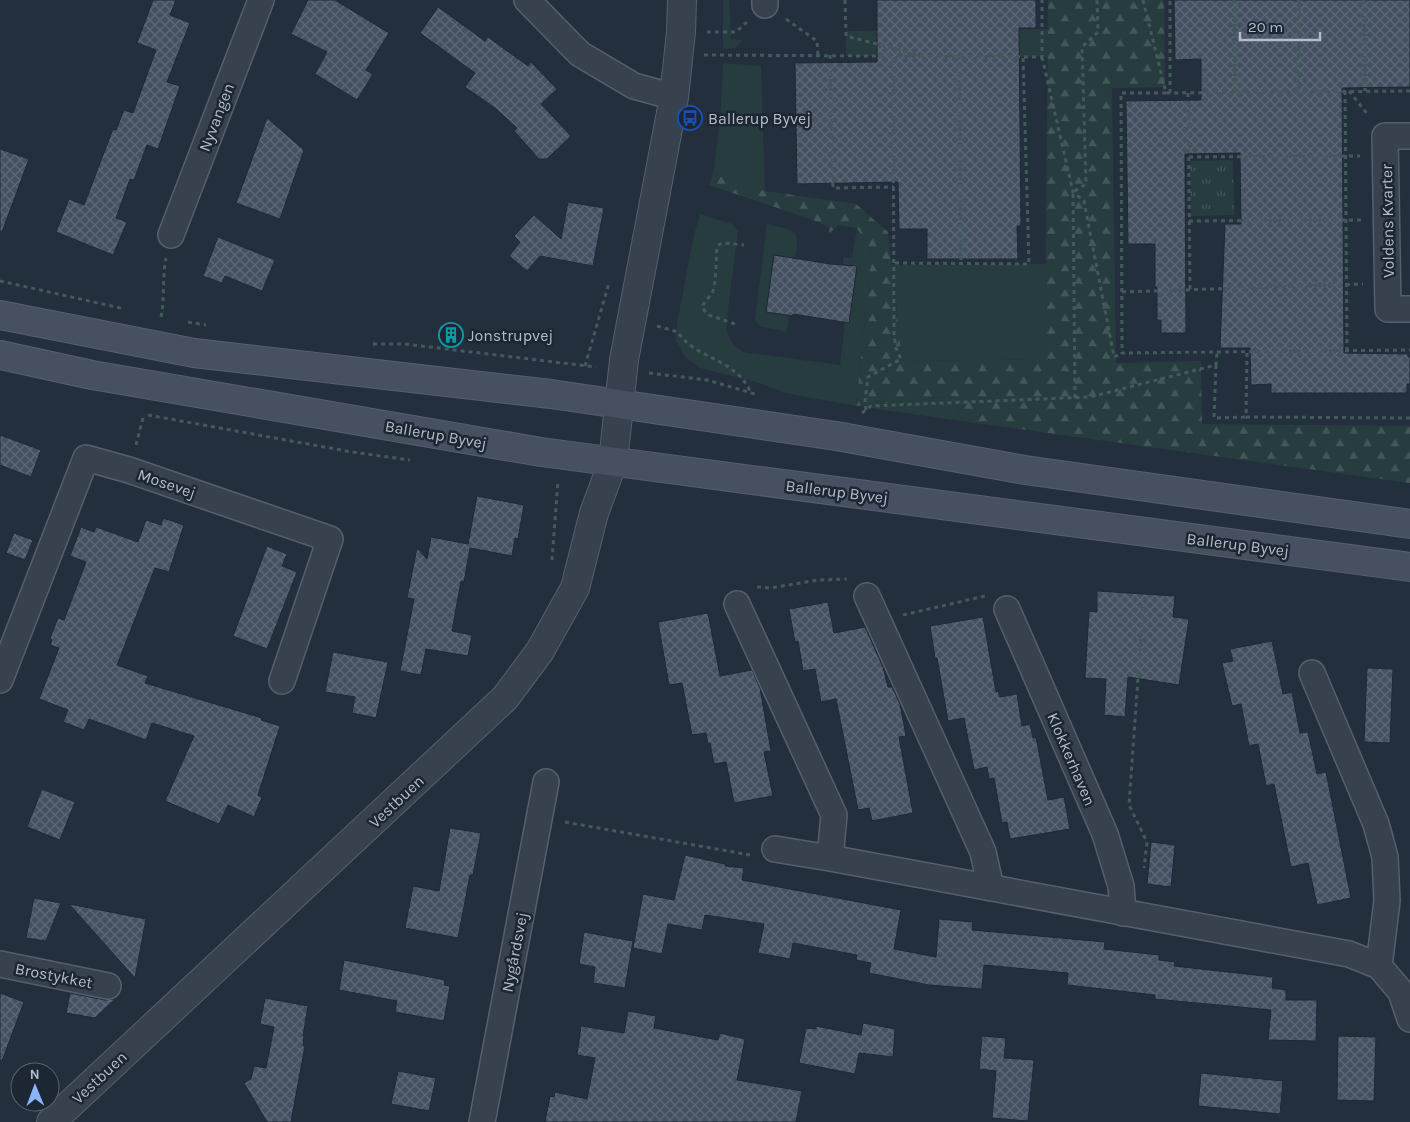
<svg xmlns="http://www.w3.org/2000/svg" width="1410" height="1122" font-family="Karla,sans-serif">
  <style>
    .grass { fill: #263c3f }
    .forest { fill: url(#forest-firs) }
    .park { fill: url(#park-tufts) }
    .building { fill: url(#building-cross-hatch); stroke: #1f2835 }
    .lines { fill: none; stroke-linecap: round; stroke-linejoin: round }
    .minor-casing { stroke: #565f6c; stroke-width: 28 }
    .tertiary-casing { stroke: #565f6c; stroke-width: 30 }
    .secondary-casing { stroke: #565f6c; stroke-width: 30 }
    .path { stroke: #44595c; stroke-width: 3; stroke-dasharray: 4 4; stroke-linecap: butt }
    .minor { stroke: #38414e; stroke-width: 25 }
    .tertiary { stroke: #38414e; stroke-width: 28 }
    .secondary { stroke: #465061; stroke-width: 28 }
    .labels { text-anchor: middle; stroke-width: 5; stroke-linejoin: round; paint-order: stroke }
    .street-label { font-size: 16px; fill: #b4bcc9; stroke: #1d2633 }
    .poi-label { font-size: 16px; fill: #b4bcc9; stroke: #1d2633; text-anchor: start }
  </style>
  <defs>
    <pattern id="forest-firs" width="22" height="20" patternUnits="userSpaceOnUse" patternTransform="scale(1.25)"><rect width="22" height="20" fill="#263c3f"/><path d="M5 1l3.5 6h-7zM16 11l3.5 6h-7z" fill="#435659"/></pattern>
    <pattern id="park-tufts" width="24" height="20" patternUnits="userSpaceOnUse" patternTransform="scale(1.25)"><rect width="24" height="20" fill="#263c3f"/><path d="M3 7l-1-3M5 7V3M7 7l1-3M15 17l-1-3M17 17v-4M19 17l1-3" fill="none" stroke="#435659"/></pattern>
    <pattern id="building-cross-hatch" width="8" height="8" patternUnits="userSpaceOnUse" patternTransform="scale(1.25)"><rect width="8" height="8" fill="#455162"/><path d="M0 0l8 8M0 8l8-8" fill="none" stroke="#5d6877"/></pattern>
  </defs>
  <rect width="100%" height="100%" fill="#242f3e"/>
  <!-- grass -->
  <path class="grass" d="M723 0H729L731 39 743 40 735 48 723 49Z
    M1049 29 1048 57 846 56V31Z
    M723 63 761 66 765 191 713 174 720 121Z
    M700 214 732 224 738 231 726 327C728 339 733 345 743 352L840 365 845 322 849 323 857 267 843 264V257L852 258 857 228 872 252 856 406 955 396 961 421 856 406 785 393 760 383 700 368 685 357 676 340 677 323 694 235Z
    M767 223C793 232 802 227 795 258L774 255 766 311 789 315 787 332 760 326 755 320Z
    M1046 264 1045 359 902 361 892 265Z"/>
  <!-- forest -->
  <path class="forest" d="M1048 0H1164L1165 87 1112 88 1116 363 1201 361 1202 424 1410 426V483L961 421 955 396 856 406 872 252 857 228 838 225 830 233 828 227 813 220 709 185 713 174 765 191 856 204 888 232 902 361 1045 359Z"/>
  <!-- park -->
  <path class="park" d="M1233 160 1234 215 1191 216 1190 161Z"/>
  <!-- building -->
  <path class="building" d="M153 0H176L170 15 190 23 167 82 180 86 158 149 147 145 134 180 130 179 116 218 127 222 113 255 56 232 69 199 84 205 113 129 116 130 124 110 133 113 156 50 137 43Z
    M308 0H335L389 33 366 70 373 74 357 100 315 74 327 52 291 34Z
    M877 0H1036V28H1019L1021 226H1017L1018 259H927V229H899L898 182 797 184 795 63 877 62Z
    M1174 0H1410V87L1342 88 1344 353 1408 354V357H1410V384H1407V393H1271V384L1251 385 1250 348H1220L1225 224H1241L1240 153 1185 154 1186 333H1161V320H1157V287H1155V244H1128L1126 101 1201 100V59L1175 60Z
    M438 7 485 41 488 37 528 66 531 62 557 89 541 104 571 136 547 159H539L514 131 517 128 495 108 465 87 475 73 420 33Z
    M267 118 304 150 280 219 236 203Z
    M0 149 29 159 2 232 0 231Z
    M568 202 604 208 593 266 540 256 527 271 509 256 520 242 514 236 534 215 561 239Z
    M218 237 275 260 262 291 225 276 222 283 203 276Z
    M774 255 830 264 857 266 849 323 793 314V316L766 312Z
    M0 435 41 450 31 477 0 465Z
    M477 496 524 505 518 539 515 538 512 556 470 548 464 582 461 581 452 631 472 635 468 656 426 649 421 675 400 671 414 599 407 598 417 548 427 559 431 537 468 544Z
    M163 518 184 525 169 572 155 568 117 665 148 676 145 683 262 718 261 720 280 726 258 795 262 797 254 817 228 805 219 824 165 801 194 736 152 723 146 740 89 719 84 730 63 722 68 710 39 699 59 648 50 645 52 640 50 638 58 618 64 620 86 562 70 556 81 527 94 532 96 527 138 542 146 520 161 525Z
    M14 533 33 540 25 560 6 553Z
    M267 546 287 554 282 566 297 572 267 649 233 636Z
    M1097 591 1175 596 1173 617 1189 619 1179 685 1128 677 1125 717 1104 715 1106 679 1085 678 1089 611 1097 612Z
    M828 602 834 633 865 627 883 667 888 687H892L900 704 906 736 899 737 913 813 872 821 869 808 858 810 836 699 821 702 815 669 803 671 798 641 795 642 789 609Z
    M708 613 720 676 752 670 760 688 771 751 764 752 773 796 734 803 726 762 714 764 710 743 708 744 706 733 692 735 682 683 669 685 658 622Z
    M983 617 996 692 998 691 1000 697 1017 694 1022 726 1030 724 1033 738 1036 737 1048 800 1064 797 1070 829 1010 839 1007 822 1002 823 994 778 989 779 987 767 974 770 964 718 948 721 937 658H935L930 626Z
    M1272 641 1283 694 1292 692 1300 733 1308 732 1317 774 1326 772 1351 898 1317 905 1308 863 1291 867 1274 784 1266 786 1258 744 1249 746 1241 704 1232 706 1222 663 1233 661 1230 649Z
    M333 652 388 662 376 718 352 713 355 697 325 692Z
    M1367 668 1393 669 1390 743 1364 742Z
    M42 789 75 802 60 840 27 827Z
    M450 828 481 833 473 875H470L458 938 405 928 413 886 439 891Z
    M1151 842 1175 845 1171 887 1147 884Z
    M685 855 725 864V866L744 868 742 880 901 910 894 949 936 957 939 919 973 922 972 930 1105 942 1104 949 1159 955V960L1175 962 1174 966 1273 977 1272 988 1286 990V1000H1317L1316 1041 1268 1040 1271 1010 1155 999V995L1067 985 1068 973 984 965 982 989 929 985 869 973 871 963 856 960 857 955 793 943 790 959 758 953 764 924 705 915 702 930 668 924 662 954 633 948 643 894 674 900Z
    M34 898 61 903 46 941 26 938Z
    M69 904 146 919 135 978Z
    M584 932 633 941 625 988 593 983 595 967 579 964Z
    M344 960 445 980 444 985 450 986 444 1021 395 1012 397 1001 339 990Z
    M0 993 24 1002 2 1061 0 1060Z
    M70 993 105 1000 115 999 95 1018 66 1013Z
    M265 998 308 1006 303 1036H304L303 1046H305L291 1122H267L244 1083 251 1079 254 1066 266 1068 274 1027 260 1024Z
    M628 1011 656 1016 654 1028 718 1040 720 1033 745 1039 737 1080 802 1091 796 1122H545L550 1096 554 1097 555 1092 587 1099 595 1058 577 1055 581 1026 624 1033Z
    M863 1023 895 1029 893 1057 859 1053 855 1074 799 1063 806 1028 816 1029V1026L861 1035Z
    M982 1036 1006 1038 1004 1058 1034 1060 1028 1121 992 1118 996 1071 979 1069Z
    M1338 1036 1376 1037 1374 1101 1337 1100Z
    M398 1071 436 1078 429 1111 391 1104Z
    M1201 1073 1283 1081 1280 1114 1198 1106Z"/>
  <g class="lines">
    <defs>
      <path id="minor" d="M527 0 580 54 634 86 674 97
        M765 0V5
        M1410 136H1385L1388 309H1410
        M171 235 261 0
        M867 596 983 852 991 888
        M737 604 834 815 830 858
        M1007 609 1105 834 1121 886 1123 913
        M1312 673 1376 824 1385 857 1387 901 1379 966
        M0 680 86 458 129 470 330 539 282 681
        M775 849 830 858 1349 954 1379 966 1401 992 1410 1019
        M0 964 108 986
        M482 1122 546 782"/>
      <path id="tertiary" d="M51 1122 505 698 540 651 575 588 594 513 613 462 624 360 674 97 681 32 682 0"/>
      <path id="secondary" d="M0 315 194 353 551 394 836 436 1025 470 1410 524
        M0 355 92 375 541 452 1410 567"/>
    </defs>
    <!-- minor casing -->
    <use href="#minor" class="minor-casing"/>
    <!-- tertiary casing -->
    <use href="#tertiary" class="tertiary-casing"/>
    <!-- secondary casing -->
    <use href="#secondary" class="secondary-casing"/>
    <!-- path -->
    <path class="path" d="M845 0 846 36 920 55
      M1143 0 1166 93 1410 91
      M1234 0 1235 92
      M1364 0 1365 91
      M786 19 817 41 818 56
      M707 32H736L747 22
      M704 55 1042 57V0
      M830 55 833 188 894 187
      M959 56 961 264
      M1042 57 1073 192 1084 201 1114 357 1122 353
      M1298 91 1299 0
      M1345 91 1347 351
      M1349 91 1369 116
      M1166 93H1121L1122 353 1410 350
      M1170 93V0
      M1188 93 1190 289
      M1189 157 1360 156
      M1189 221 1361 220
      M895 263 1029 264 1023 57
      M0 281 125 309
      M1122 292 1363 284
      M161 317C165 297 162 278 166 258
      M188 322 206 325
      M735 324 709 315 702 308C704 300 710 298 713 291 716 283 716 258 717 247L720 244 723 243 744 245
      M657 326 678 332C690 352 717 357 734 371 742 377 747 384 751 393
      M373 344H405L596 367
      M1247 353 1246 417 1410 418
      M1216 365 1214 418 1246 417
      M585 366 609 283
      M649 373 707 380 755 394
      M1075 398 1073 192 1086 184 1082 47 1098 32 1097 0
      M866 410 865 401 868 377 901 359 896 348 894 336 893 56
      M862 413 871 406 1090 397 1216 365 1217 352
      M148 415 352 452 410 460
      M136 445 144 414
      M552 560 558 481
      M757 587 770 588 818 580 847 579
      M1143 607 1129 805 1147 842 1144 868
      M903 615 985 596
      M565 822 750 855"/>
    <!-- minor -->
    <use href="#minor" class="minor"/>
    <!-- tertiary -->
    <use href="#tertiary" class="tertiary"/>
    <!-- secondary -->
    <use href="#secondary" class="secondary"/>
  </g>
  <!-- icons -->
  <defs>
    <symbol id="bus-ring" viewBox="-11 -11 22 22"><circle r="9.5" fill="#1d2633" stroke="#1a4fb4" stroke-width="1.5"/><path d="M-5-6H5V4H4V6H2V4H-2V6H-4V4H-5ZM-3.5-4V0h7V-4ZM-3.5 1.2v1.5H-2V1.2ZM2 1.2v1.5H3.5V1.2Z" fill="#1a4fb4"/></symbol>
    <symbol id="building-ring" viewBox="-11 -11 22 22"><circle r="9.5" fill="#1d2633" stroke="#0f9aa8" stroke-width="1.5"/><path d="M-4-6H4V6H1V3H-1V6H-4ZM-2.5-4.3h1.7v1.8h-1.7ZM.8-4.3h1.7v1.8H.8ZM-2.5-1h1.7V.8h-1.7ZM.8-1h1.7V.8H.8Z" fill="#0f9aa8"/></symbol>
  </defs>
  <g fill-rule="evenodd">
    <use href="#bus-ring" x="676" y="104" width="28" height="28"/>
    <use href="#building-ring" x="437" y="321" width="28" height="28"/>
  </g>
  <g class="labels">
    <!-- street labels -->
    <g class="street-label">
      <text transform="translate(216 117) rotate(-69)" y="6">Nyvangen</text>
      <text transform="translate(1387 221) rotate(-91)" y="6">Voldens Kvarter</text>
      <text transform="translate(436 434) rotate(10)" y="6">Ballerup Byvej</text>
      <text transform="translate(167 483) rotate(19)" y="6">Mosevej</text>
      <text transform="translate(837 491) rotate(7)" y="6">Ballerup Byvej</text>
      <text transform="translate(1238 544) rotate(7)" y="6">Ballerup Byvej</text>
      <text transform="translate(1072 759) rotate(67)" y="6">Klokkerhaven</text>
      <text transform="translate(396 801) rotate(-43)" y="6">Vestbuen</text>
      <text transform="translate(514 952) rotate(-79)" y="6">Nygårdsvej</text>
      <text transform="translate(54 975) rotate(11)" y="6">Brostykket</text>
      <text transform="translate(99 1077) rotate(-43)" y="6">Vestbuen</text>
    </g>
    <!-- poi labels -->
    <g class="poi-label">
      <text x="708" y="124">Ballerup Byvej</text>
      <text x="468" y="341">Jonstrupvej</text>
    </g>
  </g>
  <!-- north arrow -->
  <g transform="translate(35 1087) rotate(359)"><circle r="24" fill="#1d2633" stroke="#59626f"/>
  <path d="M0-4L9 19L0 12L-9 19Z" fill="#8ab4f8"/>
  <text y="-8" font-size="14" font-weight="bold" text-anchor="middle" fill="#b4bcc9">N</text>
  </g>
  <!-- scale -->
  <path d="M1240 32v8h80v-8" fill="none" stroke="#b4bcc9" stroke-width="2.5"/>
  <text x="1248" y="32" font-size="15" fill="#b4bcc9" stroke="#1d2633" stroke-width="4" paint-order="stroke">20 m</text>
</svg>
